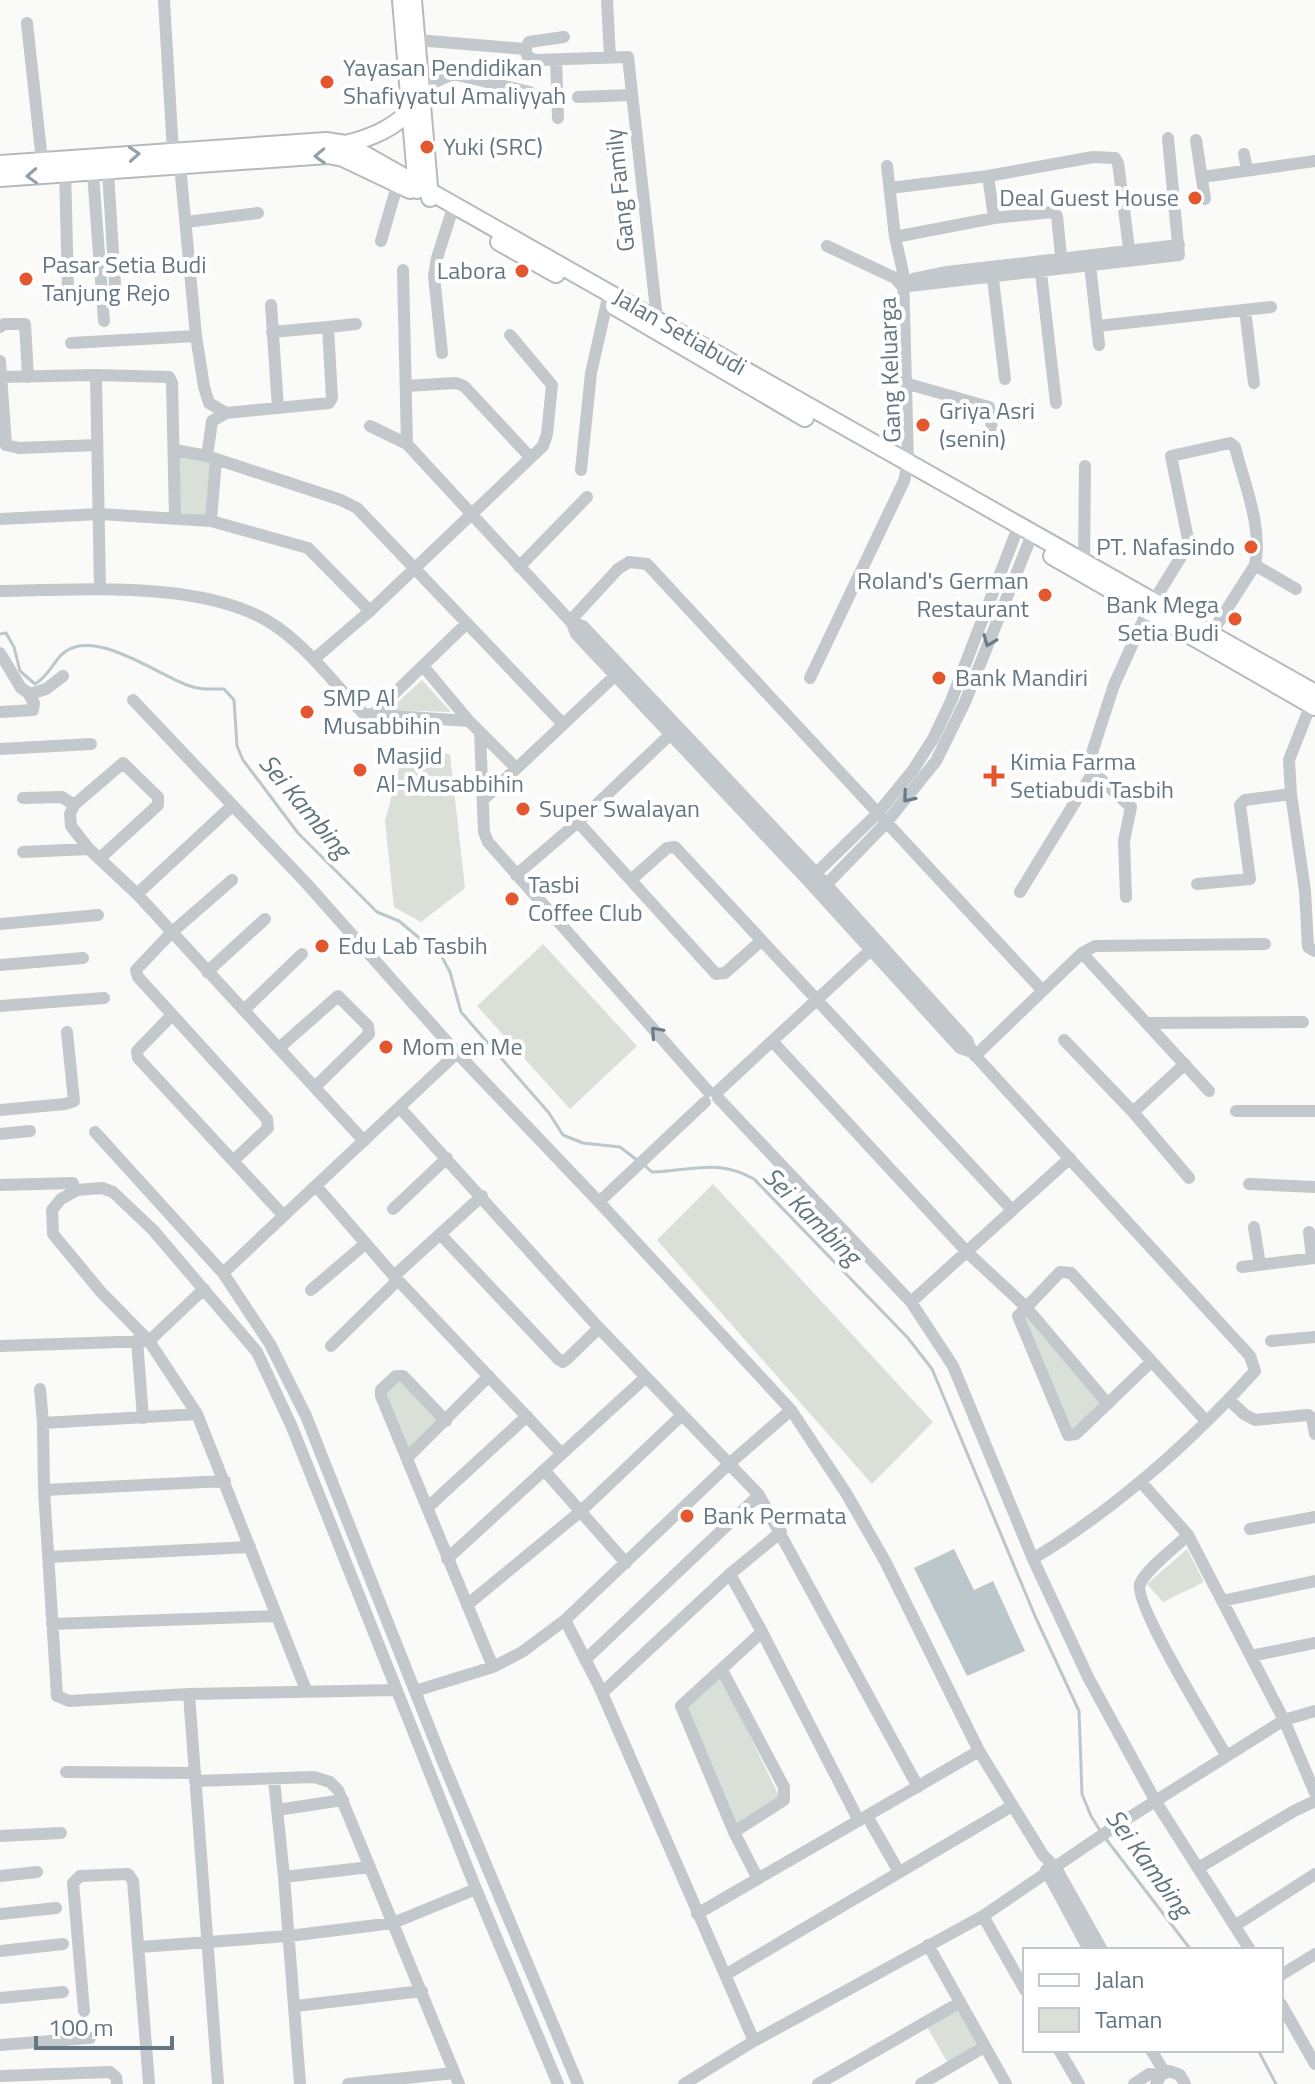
<svg xmlns="http://www.w3.org/2000/svg" width="1315" height="2084" font-family="'Titillium Web',sans-serif">
  <style>
    .green { fill: #dadfd7 }
    .water { fill: #bbc7cb }
    .lines { fill: none; stroke-linecap: round; stroke-linejoin: round }
    .stream { stroke: #bbc7cb; stroke-width: 3 }
    .major-casing { stroke: #b5babe; stroke-width: 20 }
    .minor { stroke: #c3c8cc; stroke-width: 12 }
    .major { stroke: #fff; stroke-width: 16 }
    .oneway { stroke: #939fa8 }
    .oneway2 { stroke: #6a7a87 }
    .poi-dot { fill: #e4572e; stroke: #fff; stroke-width: 3 }
    .labels { text-anchor: middle; stroke-width: 8; stroke-linejoin: round; paint-order: stroke }
    .poi-label { font-size: 24px; fill: #657683; stroke: #fff; text-anchor: start }
    .street-label { font-size: 24px; fill: #657683; stroke: #fff }
    .water-label { font-size: 26px; font-style: italic; fill: #60757c; stroke: #fff }
  </style>
  <rect width="100%" height="100%" fill="#fafaf8"/>
  <!-- green -->
  <path class="green" d="M177 456 214 459 211 519 177 516Z
    M422 680 451 712 389 710Z
    M404 750 450 754 465 888 421 922 394 907 385 821Z
    M543 944 637 1046 570 1109 477 1006Z
    M713 1184 933 1422 872 1484 657 1240Z
    M1026 1308 1105 1403 1070 1435 1020 1314Z
    M402 1377 444 1420 407 1457 382 1395Z
    M1187 1549 1204 1582 1163 1602 1147 1584Z
    M721 1676 780 1798 735 1829 683 1712Z
    M957 2007 980 2044 949 2065 926 2025Z"/>
  <!-- water -->
  <path class="water" d="M954 1549 974 1590 993 1581 1025 1651 967 1676 914 1568Z"/>
  <g class="lines">
    <!-- stream -->
    <path class="stream" d="M0 634 6 633 14 647 20 671 35 684C54 673 54 653 75 647 108 638 158 674 187 685 199 690 211 689 224 689L234 700 237 746 243 760 298 833 377 912 399 921 442 957 450 972 461 1012 549 1113 563 1135 583 1143 620 1147 637 1160
      M643 1164 652 1172C693 1171 717 1158 754 1179L908 1338 932 1369 1035 1616 1079 1711 1082 1794 1091 1816 1101 1832
      M1106 1839 1191 1950
      M1258 2050 1276 2084"/>
    <defs>
      <path id="major" d="M401 0 417 190
        M413 0 430 198
        M346 144C373 137 392 129 412 109
        M0 164 326 141 346 144 1315 693
        M0 178 328 155 343 158 410 190
        M499 242 556 274
        M614 306 805 418
        M1052 556 1315 707"/>
    </defs>
    <!-- major casing -->
    <use href="#major" class="major-casing"/>
    <!-- minor -->
    <path class="minor" d="M164 0 173 152
      M607 0 610 57
      M27 23 42 161
      M417 40 525 49 529 42 564 37
      M525 49 528 57 535 60 628 57 657 319
      M556 60 558 118
      M421 88 453 74 530 92
      M578 97 632 95
      M1196 140 1205 199
      M1244 154 1247 170
      M180 165 196 336 204 387 209 403 226 413 329 403 332 398 328 327 356 324
      M65 167 68 291
      M108 172 116 301
      M93 173 104 321
      M988 176 1093 157 1115 158 1118 163 1130 256
      M1202 177 1315 161
      M890 188 988 176 994 218
      M186 222 258 213
      M895 237 994 218 1052 212 1057 216 1062 266
      M381 241 399 179
      M827 246 895 278 902 286H909L1179 255 1168 138
      M1090 265 1099 345
      M403 270 407 444 572 623 576 634 808 881 960 1048 972 1052
      M992 271 1005 379
      M1041 273 1056 403
      M913 279 947 272 1179 245
      M271 305 278 408
      M1245 310 1254 383
      M1098 326 1271 307
      M0 327 4 324H25L28 377
      M272 332 328 327
      M71 343 196 336
      M442 353 434 276 437 258 451 214
      M0 361 6 445 19 448 97 445
      M96 375 100 589
      M0 377 96 375 169 377 172 383 175 517
      M905 383 989 407 994 443
      M406 386 456 383 464 386 530 457
      M370 426 407 444
      M175 450 207 456 341 500 357 508 563 724
      M208 450 212 421 226 413
      M581 470 591 373 607 302
      M0 519 100 514 211 521 308 548 370 611
      M211 521 216 459
      M1084 562 1085 466
      M1255 565 1296 589
      M519 567 587 497
      M0 591C80 590 210 579 277 627 311 651 335 685 364 714L469 721
      M570 621 618 569 629 562 647 564 1042 990
      M572 623 583 626 816 873 967 1040 972 1052 1250 1356 1255 1371C1190 1443 1116 1508 1033 1559
      M0 653 21 688 30 694 46 689 63 676
      M314 659 370 611 543 446 547 434 552 385 510 335
      M423 666 469 721 516 768
      M810 678 904 481 908 463 903 272 895 237 887 166
      M133 700 307 884 457 1053 599 1202 791 1410 846 1493 885 1561 979 1751 1043 1855 1056 1868 1102 1950
      M1311 704 1289 760 1291 794 1305 891 1308 947 1315 951
      M0 712 33 710 34 703 28 693
      M371 716 466 624
      M480 732 484 832 488 842 708 1091
      M0 749 91 744
      M1093 772 1131 807 1124 841 1126 897
      M23 798 62 797 74 805 70 814 71 826 89 849 137 894 364 1141
      M483 800 621 670
      M74 805 123 763 158 797V805L99 859
      M578 822 716 974 725 973 761 941
      M23 852 89 849
      M516 875 578 822 676 729
      M632 879 667 848 675 847 1012 1210
      M810 879 878 813 913 770 933 739 951 701 1019 525
      M232 880 171 933 136 970 138 977 267 1119 268 1128 234 1160
      M1197 884 1250 879 1240 805 1245 800 1291 794
      M821 890 886 823 936 761 965 702 1033 532
      M1020 892 1091 776 1090 759 1114 685 1147 612 1187 547 1188 539 1171 456 1230 443 1235 447C1244 483 1263 527 1255 565L1211 634
      M137 894 232 806
      M0 924 98 915
      M1082 953 1209 1091
      M0 965 83 958
      M207 972 265 919
      M0 1006 104 998
      M244 1010 302 954
      M171 1016 137 1051 138 1058 283 1215
      M1148 1023 1303 1022
      M1064 1040 1133 1112 1185 1064
      M772 1041 967 1252 1026 1307 1108 1404
      M279 1048 338 996 368 1026 369 1034 315 1087
      M975 1056 1082 953 1095 946 1265 944
      M716 1093 876 945
      M718 1098 911 1302 953 1366 1033 1559 1088 1677 1156 1802 1250 1950
      M400 1108 599 1328 759 1495 918 1787
      M0 1110 65 1104 74 1101 67 1032
      M1236 1111H1315
      M1133 1112 1189 1178
      M95 1132 223 1273 270 1344 306 1416 443 1762 578 2084
      M0 1134 30 1131
      M1249 1184 1315 1187
      M0 1185 73 1183
      M316 1186 394 1276 562 1454
      M599 1202 705 1102
      M393 1209 447 1158
      M1254 1227 1260 1265
      M1309 1232 1312 1258
      M440 1234 558 1359 563 1362 567 1359 599 1328
      M1242 1267 1315 1258
      M223 1273 457 1053
      M394 1276 482 1196
      M311 1290 365 1244
      M911 1302 1070 1158
      M137 1340 143 1418
      M1271 1341 1315 1337
      M0 1346 149 1341 204 1289
      M331 1346 398 1280
      M1151 1362 1076 1434 1068 1435 1018 1316 1060 1272 1071 1273 1206 1421
      M40 1389 43 1423
      M1229 1400 1244 1414 1255 1420 1308 1415 1312 1418 1315 1434
      M197 1414 43 1423 44 1490 57 1696 69 1701 189 1694 397 1690
      M446 1421 403 1376H396L381 1390V1396L493 1667
      M407 1458 489 1376
      M544 1470 626 1563
      M1141 1482 1188 1535 1284 1720 1315 1793
      M44 1490 225 1481
      M427 1508 527 1416
      M1250 1529 1315 1517
      M1188 1535C1176 1547 1146 1569 1140 1584 1133 1602 1212 1731 1226 1755
      M48 1557 250 1547
      M447 1559 646 1377
      M730 1574 762 1632 859 1821
      M1222 1601 1315 1581
      M467 1605 581 1511 682 1415
      M565 1620 599 1686 754 2041
      M52 1624 277 1616
      M1251 1656 1315 1643
      M585 1660 759 1495
      M722 1670 784 1787V1800L734 1832
      M306 1690 197 1414 149 1341 101 1292 53 1234 52 1210 61 1199 77 1190 102 1188 113 1192 153 1230 257 1352 292 1427 476 1889 558 2084
      M415 1691 493 1667 522 1652 565 1620 730 1463 791 1410
      M602 1693 730 1574 781 1532
      M189 1694 218 2084
      M66 1772 194 1773
      M274 1780 284 1877 370 1867
      M195 1781 314 1777 330 1782 338 1790 459 2084
      M277 1810 343 1800
      M867 1816 899 1872
      M0 1836 61 1833
      M1200 1867 1294 1811 1315 1801
      M1046 1870 1089 1950
      M0 1876 37 1872
      M284 1877 300 2084
      M758 1879 734 1832 681 1706 762 1632
      M0 1914 56 1908
      M697 1914 979 1751
      M983 1916 1025 1990
      M1236 1925 1315 1874
      M928 1945 1006 2084
      M140 1947 289 1936 393 1923 476 1889
      M0 1951 63 1944
      M725 1975 1012 1806
      M1281 1975 1315 1954
      M0 1998 63 1992
      M1281 2004 1315 2064
      M296 2006 422 1991
      M84 2011 73 1883 80 1876 128 1874 133 1881 149 2084
      M0 2045 90 2038
      M1059 2050 1079 2084
      M1151 2050 1165 2073
      M0 2076 110 2072 116 2077 117 2084
      M348 2084 454 2073
      M684 2084 754 2041 983 1916 1111 1829 1284 1720 1315 1711
      M818 2084 959 2003
      M921 2084 984 2047
      M1134 2084 1149 2074 1161 2075
      M1156 2084 1161 2075 1169 2071 1180 2075 1185 2084"/>
    <!-- major -->
    <use href="#major" class="major"/>
  </g>
  <!-- one-way arrows -->
  <defs><path id="oneway-chevron" d="M-2-3.5L2.5 0L-2 3.5" fill="none" stroke-width="1.6" stroke-linecap="round" stroke-linejoin="round" transform="scale(2)"/></defs>
  <g class="oneway">
    <use href="#oneway-chevron" transform="translate(134 154) rotate(-4)"/>
    <use href="#oneway-chevron" transform="translate(320 156) rotate(178)"/>
    <use href="#oneway-chevron" transform="translate(32 176) rotate(177)"/>
  </g>
  <g class="oneway2">
    <use href="#oneway-chevron" transform="translate(989 641) rotate(112)"/>
    <use href="#oneway-chevron" transform="translate(908 797) rotate(130)"/>
    <use href="#oneway-chevron" transform="translate(656 1032) rotate(-132)"/>
  </g>
  <!-- markers -->
  <g class="poi-dot">
    <circle cx="327" cy="82" r="8"/>
    <circle cx="427" cy="147" r="8"/>
    <circle cx="1195" cy="198" r="8"/>
    <circle cx="522" cy="271" r="8"/>
    <circle cx="26" cy="279" r="8"/>
    <circle cx="923" cy="425" r="8"/>
    <circle cx="1251" cy="547" r="8"/>
    <circle cx="1045" cy="595" r="8"/>
    <circle cx="1235" cy="619" r="8"/>
    <circle cx="939" cy="678" r="8"/>
    <circle cx="307" cy="712" r="8"/>
    <circle cx="360" cy="770" r="8"/>
    <path d="M990 764h8v8h8v8h-8v8h-8v-8h-8v-8h8z"/>
    <circle cx="523" cy="809" r="8"/>
    <circle cx="512" cy="899" r="8"/>
    <circle cx="322" cy="946" r="8"/>
    <circle cx="386" cy="1047" r="8"/>
    <circle cx="687" cy="1516" r="8"/>
  </g>
  <g class="labels">
    <!-- poi labels -->
    <g class="poi-label">
      <text x="343" y="76">Yayasan Pendidikan<tspan x="343" dy="28">Shafiyyatul Amaliyyah</tspan></text>
      <text x="443" y="155">Yuki (SRC)</text>
      <text x="1179" y="206" text-anchor="end">Deal Guest House</text>
      <text x="42" y="273">Pasar Setia Budi<tspan x="42" dy="28">Tanjung Rejo</tspan></text>
      <text x="506" y="279" text-anchor="end">Labora</text>
      <text x="939" y="419">Griya Asri<tspan x="939" dy="28">(senin)</tspan></text>
      <text x="1235" y="555" text-anchor="end">PT. Nafasindo</text>
      <text x="1029" y="589" text-anchor="end">Roland's German<tspan x="1029" dy="28">Restaurant</tspan></text>
      <text x="1219" y="613" text-anchor="end">Bank Mega<tspan x="1219" dy="28">Setia Budi</tspan></text>
      <text x="955" y="686">Bank Mandiri</text>
      <text x="323" y="706">SMP Al<tspan x="323" dy="28">Musabbihin</tspan></text>
      <text x="376" y="764">Masjid<tspan x="376" dy="28">Al-Musabbihin</tspan></text>
      <text x="1010" y="770">Kimia Farma<tspan x="1010" dy="28">Setiabudi Tasbih</tspan></text>
      <text x="539" y="817">Super Swalayan</text>
      <text x="528" y="893">Tasbi<tspan x="528" dy="28">Coffee Club</tspan></text>
      <text x="338" y="954">Edu Lab Tasbih</text>
      <text x="402" y="1055">Mom en Me</text>
      <text x="703" y="1524">Bank Permata</text>
    </g>
    <!-- street labels -->
    <g class="street-label">
      <text transform="translate(620 190) rotate(-96)" y="8">Gang Family</text>
      <text transform="translate(680 332) rotate(30)" y="8">Jalan Setiabudi</text>
      <text transform="translate(890 370) rotate(-92)" y="8">Gang Keluarga</text>
    </g>
    <!-- water labels -->
    <g class="water-label">
      <text transform="translate(305 806) rotate(50)" y="9">Sei Kambing</text>
      <text transform="translate(812 1216) rotate(45)" y="9">Sei Kambing</text>
      <text transform="translate(1149 1863) rotate(54)" y="9">Sei Kambing</text>
    </g>
  </g>
  <!-- legend -->
  <rect x="1023" y="1948" width="260" height="104" fill="#ffffff" stroke="#c1c8cd" stroke-width="2"/>
  <rect x="1039" y="1974" width="40" height="12" fill="#ffffff" stroke="#c1c8cd" stroke-width="2"/>
  <text x="1095" y="1988" font-size="24" fill="#657683">Jalan</text>
  <rect x="1039" y="2008" width="40" height="24" fill="#dadfd7" stroke="#c1c8cd" stroke-width="2"/>
  <text x="1095" y="2028" font-size="24" fill="#657683">Taman</text>
  <!-- scale -->
  <path d="M36 2036v12h136v-12" fill="none" stroke="#657683" stroke-width="4"/>
  <text x="48" y="2036" font-size="24" fill="#657683" stroke="#ffffff" stroke-width="6" paint-order="stroke">100 m</text>
</svg>
